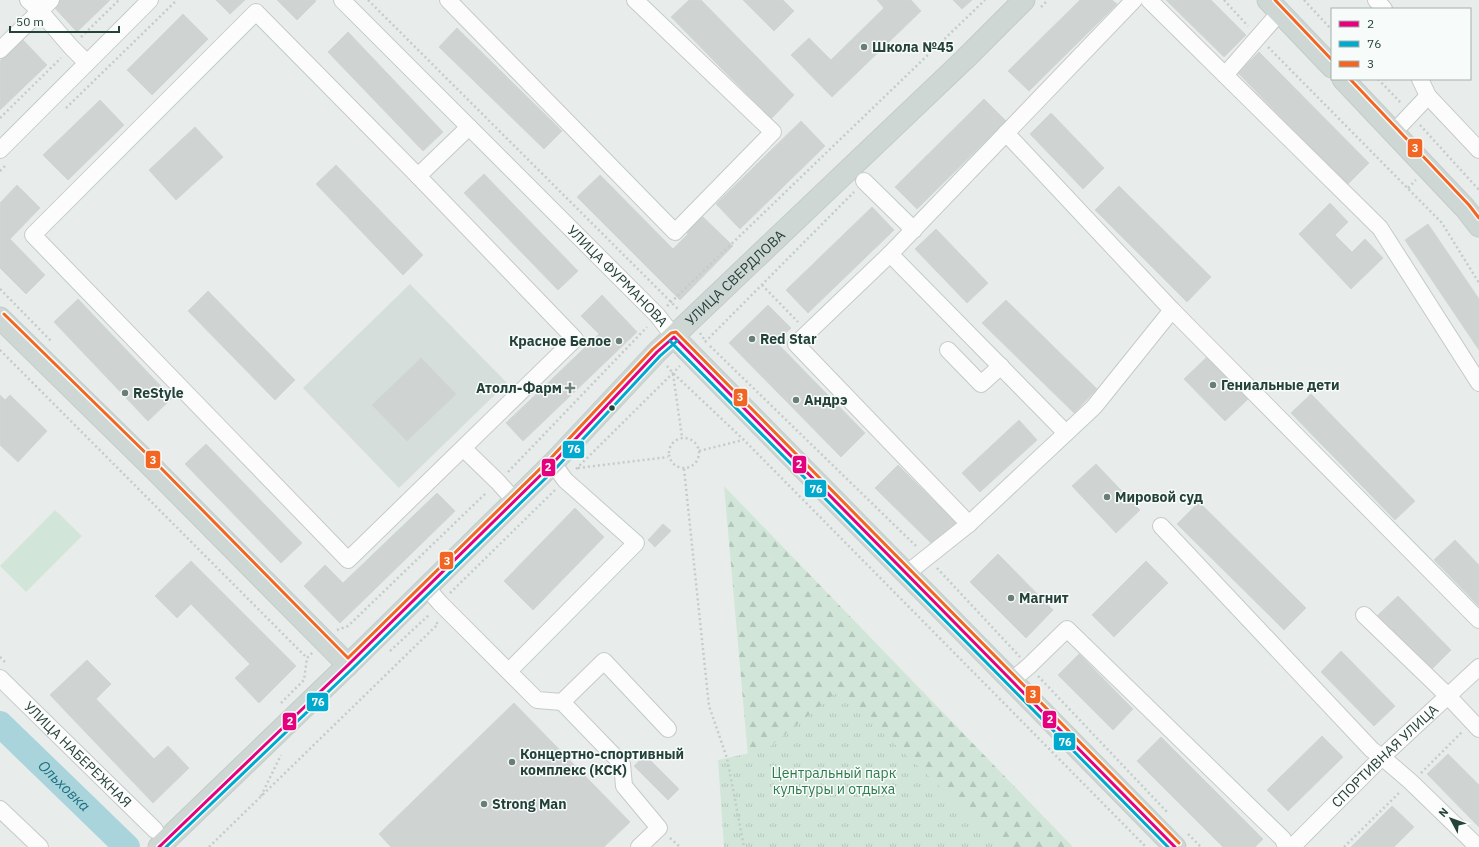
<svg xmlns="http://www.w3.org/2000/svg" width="1479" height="847" font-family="'IBM Plex Sans',sans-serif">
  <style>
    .built { fill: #d6dedb }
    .forest { fill: url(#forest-firs) }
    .park { fill: url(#park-tufts) }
    .pitch { fill: #d1e6d8 }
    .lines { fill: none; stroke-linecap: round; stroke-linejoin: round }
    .river { stroke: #a9d4db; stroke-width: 26 }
    .building { fill: #cfd4d2; stroke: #d1d6d4 }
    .minor-casing { stroke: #c5cac8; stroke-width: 18 }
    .major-casing { stroke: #c3ccc9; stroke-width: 23 }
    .path { stroke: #c3ccca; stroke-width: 2.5; stroke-dasharray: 2 3; stroke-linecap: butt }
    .minor { stroke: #fcfcfc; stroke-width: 16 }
    .major { stroke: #cfd7d5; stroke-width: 21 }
    .bus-1-casing { stroke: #f7fbf9; stroke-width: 6 }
    .bus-2-casing { stroke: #f7fbf9; stroke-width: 6 }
    .bus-3-casing { stroke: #f7fbf9; stroke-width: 6 }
    .bus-1 { stroke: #e5007d; stroke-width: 3 }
    .bus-2 { stroke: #00a9ce; stroke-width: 3 }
    .bus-3 { stroke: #f26522; stroke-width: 3 }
    .poi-dot { fill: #697e78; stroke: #f7fbf9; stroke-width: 1.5 }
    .bus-dot { fill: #24423a; stroke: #f7fbf9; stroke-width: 1.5 }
    .labels { text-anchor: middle; stroke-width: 3; stroke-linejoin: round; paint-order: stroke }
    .poi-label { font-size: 14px; font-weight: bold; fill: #24423a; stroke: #f7fbf9; text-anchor: start }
    .street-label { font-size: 14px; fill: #24423a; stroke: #f7fbf9 }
    .park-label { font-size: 14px; fill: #2d7a4b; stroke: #f7fbf9 }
    .water-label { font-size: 15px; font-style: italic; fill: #1c6f80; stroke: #f7fbf9 }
    .line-badge { stroke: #f7fbf9; stroke-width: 1.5 }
    .badge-label { font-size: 11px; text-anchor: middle; font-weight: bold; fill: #fff }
  </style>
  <defs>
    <pattern id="forest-firs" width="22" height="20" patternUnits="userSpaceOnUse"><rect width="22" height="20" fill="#d1e6d8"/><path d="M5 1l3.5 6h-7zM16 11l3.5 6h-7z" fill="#b3c6ba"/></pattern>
    <pattern id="park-tufts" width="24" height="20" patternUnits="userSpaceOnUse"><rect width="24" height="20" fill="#d1e6d8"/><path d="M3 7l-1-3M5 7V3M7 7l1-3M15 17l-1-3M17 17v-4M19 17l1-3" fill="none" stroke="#b3c6ba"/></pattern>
  </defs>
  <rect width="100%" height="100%" fill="#e8edeb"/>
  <!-- built -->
  <path class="built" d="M410 284 507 383 399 488 303 388Z"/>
  <!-- forest -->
  <path class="forest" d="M724 486 1073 847H756Z"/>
  <!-- park -->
  <path class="park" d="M838 691 1004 847H724L718 760 767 749Z"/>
  <!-- pitch -->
  <path class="pitch" d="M55 510 82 536 26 592 0 566Z"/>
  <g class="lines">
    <!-- river -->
    <path class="river" id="s1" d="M0 724 127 847"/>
  </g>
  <!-- building -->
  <path class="building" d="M59 0H110L77 32 53 6Z
    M216 0H245L230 14Z
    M277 0H315L316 1 297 20Z
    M689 0H701L794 95 771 119 671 17Z
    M743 0H783L794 11 774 31Z
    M877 0H911L921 11 832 97 791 55 809 38 831 60 884 8Z
    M953 0H972L962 9Z
    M1080 0H1112L1117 4 1029 91 1008 71Z
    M1166 0H1211L1246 35 1224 57Z
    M183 14 208 39 152 95 127 70Z
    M457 28 562 131 544 149 439 47Z
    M348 32 443 132 423 151 328 52Z
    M22 39 47 65 0 110V61Z
    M1259 52 1369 163 1347 185 1238 73Z
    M984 99 1006 121 917 209 895 187Z
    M100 100 124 125 68 180 43 155Z
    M1051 113 1104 168 1083 189 1030 134Z
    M801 121 825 146 740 229 716 204Z
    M195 127 223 157 176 200 149 170Z
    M336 165 423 255 403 275 316 184Z
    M484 174 578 271 558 290 464 193Z
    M600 175 673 249 651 271 577 197Z
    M17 185 40 208 10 239 45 275 26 294 0 268V203Z
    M1119 186 1211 277 1187 302 1095 210Z
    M1330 203 1348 222 1335 235 1352 252 1365 239 1383 258 1351 289 1299 234Z
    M872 207 894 230 808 313 786 290Z
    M701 215 733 246 680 300 651 271 688 234 685 231Z
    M1428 224 1479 299V350L1405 240Z
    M936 229 988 283 967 303 915 249Z
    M208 291 295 380 275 400 188 311Z
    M602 295 637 332 523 441 506 423 599 334 581 316Z
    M78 299 172 398 148 421 54 322Z
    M1006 300 1097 389 1074 413 982 323Z
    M768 305 791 328 776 342 865 433 841 457 729 343Z
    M1208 356 1249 398 1225 421 1184 379Z
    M421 358 456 394 407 441 372 405Z
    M1311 394 1415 501 1395 520 1291 413Z
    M0 395 5 400 10 395 47 431 18 462 0 445Z
    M1019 420 1037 440 980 492 962 473Z
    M206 444 302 543 281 563 185 464Z
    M1096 464 1140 510 1116 533 1072 486Z
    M898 465 956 523 933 545 875 488Z
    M437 493 455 511 340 623 304 586 325 565 343 583Z
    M1199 502 1306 608 1284 630 1177 524Z
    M575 508 604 537 533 610 504 581Z
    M663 524 671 531 655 547 648 540Z
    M1455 540 1479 565V606L1434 560Z
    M998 554 1053 610 1026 638 970 582Z
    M191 561 296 666 259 703 235 678 250 664 191 604 177 618 155 596Z
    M1146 561 1168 583 1114 637 1092 615Z
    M1398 596 1451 650 1431 670 1377 616Z
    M1341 651 1395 706 1374 726 1321 672Z
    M1079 654 1133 709 1113 730 1058 675Z
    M87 660 111 684 96 699 154 759 168 746 189 768 153 803 50 695Z
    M514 703 630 822 604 847H391L379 834Z
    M1322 736 1343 757 1288 811 1267 790Z
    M1161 737 1263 839 1255 847H1223L1137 761Z
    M1448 754 1479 785V827L1427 774Z
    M645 755 679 789 668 800 634 766Z
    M1392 806 1414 827 1394 847H1351Z"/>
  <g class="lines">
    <defs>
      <g id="minor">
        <path d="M51 0 40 11 71 47 87 63"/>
        <path id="s2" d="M342 0 657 315 674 337"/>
        <path d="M448 0 675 232 773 132 635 0"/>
        <path d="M1149 0 1380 228 1479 383"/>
        <path d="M1376 0 1384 9"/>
        <path d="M0 50 40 11 28 0"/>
        <path d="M1225 75 1280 12"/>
        <path d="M1420 79 1428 96 1479 150"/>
        <path d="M1394 132 1428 96"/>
        <path d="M1006 133 1172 310"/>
        <path d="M0 150 150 0"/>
        <path d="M418 176 469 127"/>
        <path d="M864 181 914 230"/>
        <path d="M890 254 1134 0"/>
        <path d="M948 350 981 384 1001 366"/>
        <path d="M463 448 348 560 33 235 256 12 418 176 575 339 463 448 498 482 515 501"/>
        <path d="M969 524 796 344 890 254 1066 433"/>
        <path d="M1161 526 1372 750 1382 757 1411 782 1478 847"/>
        <path d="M906 574 969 524 1094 407 1172 310 1479 620"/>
        <path d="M427 588 440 603 537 700 562 702 622 764 624 786 659 828 639 847"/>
        <path d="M1364 615 1448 696 1479 729"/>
        <path d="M509 671 636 543 565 480 553 463"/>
        <path id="s3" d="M0 678 155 830"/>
        <path d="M1011 681 1029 666 1067 629 1283 839 1286 847"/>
        <path d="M562 702 604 661 668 729"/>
        <path d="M0 809 40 847"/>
        <path id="s4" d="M1292 847 1382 757 1479 667"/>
      </g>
      <g id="major">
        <path d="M1268 0 1332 67"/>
        <path d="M1343 79 1465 208 1479 226"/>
        <path d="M0 318 154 469 348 665"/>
        <path d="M674 337 1175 847"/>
        <path id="s5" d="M159 847 348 665 553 463 657 352 965 59 1024 0"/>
      </g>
    </defs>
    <!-- minor casing -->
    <use href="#minor" class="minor-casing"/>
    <!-- major casing -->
    <use href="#major" class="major-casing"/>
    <!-- path -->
    <path class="path" d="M368 0 678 309
      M1224 0 1248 26
      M1304 0 1332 30
      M1041 7 1048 0
      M81 37 119 0
      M943 41 952 49
      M1268 47 1442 223 1479 283
      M1378 79 1401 103
      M66 108 177 0
      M0 118 61 58
      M1420 125 1479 190
      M0 171 7 164
      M1408 188 1416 180
      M762 285 798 322
      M0 289 52 342
      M667 306 985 0
      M700 333 706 342
      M705 342 854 192
      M710 346 917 547
      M0 350 307 658
      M667 366 673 373 744 440 1146 847
      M673 374 682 437
      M669 453a15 15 0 1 1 30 0a15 15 0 1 1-30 0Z
      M699 451 743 440
      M578 468 668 457
      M576 469 680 366
      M684 469 709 706 727 758 744 847
      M508 472 647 327
      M937 568 1020 657
      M450 593 555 490
      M337 630 348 626 487 492
      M390 651 430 614
      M0 657 7 664
      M1038 676 1167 812
      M281 703 304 680 307 658 313 652
      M1421 773 1463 731
      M261 796 281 755
      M1188 834 1201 847
      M670 838 680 847
      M209 847 438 624 436 622
      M1344 847 1401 791"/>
    <!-- minor -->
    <use href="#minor" class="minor"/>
    <!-- major -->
    <use href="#major" class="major"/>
    <defs>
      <path id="bus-1" d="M674 337 1175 847
        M159 847 348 665 553 463 657 352 674 337"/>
      <path id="bus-2" d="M670 341 1168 847
        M166 847 352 669 557 467 660 356 677 341"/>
      <path id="bus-3" d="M1275 0 1332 60
        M1350 79 1469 205 1479 218
        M4 314 158 465 348 658 549 460 653 349 671 333 676 332 1179 843"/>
    </defs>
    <!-- bus-1 casing -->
    <use href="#bus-1" class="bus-1-casing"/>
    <!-- bus-2 casing -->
    <use href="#bus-2" class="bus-2-casing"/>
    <!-- bus-3 casing -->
    <use href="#bus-3" class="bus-3-casing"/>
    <!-- bus-1 -->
    <use href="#bus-1" class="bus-1"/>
    <!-- bus-2 -->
    <use href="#bus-2" class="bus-2"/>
    <!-- bus-3 -->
    <use href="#bus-3" class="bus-3"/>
  </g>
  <!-- markers -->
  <g class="poi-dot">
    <circle cx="864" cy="47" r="4"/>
    <circle cx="752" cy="339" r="4"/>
    <circle cx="619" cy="341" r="4"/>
    <circle cx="1213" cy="385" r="4"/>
    <path d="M568 382h4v4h4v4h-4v4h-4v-4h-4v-4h4z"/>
    <circle cx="125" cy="393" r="4"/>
    <circle cx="796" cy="400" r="4"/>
    <circle cx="1107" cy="497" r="4"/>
    <circle cx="1011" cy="598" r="4"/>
    <circle cx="512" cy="762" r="4"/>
    <circle cx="484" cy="804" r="4"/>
  </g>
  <circle class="bus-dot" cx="612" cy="408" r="3.5"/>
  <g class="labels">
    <!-- poi labels -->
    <g class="poi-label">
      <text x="872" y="52">Школа №45</text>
      <text x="760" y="344">Red Star</text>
      <text x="611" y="346" text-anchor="end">Красное Белое</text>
      <text x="1221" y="390">Гениальные дети</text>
      <text x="562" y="393" text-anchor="end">Атолл-Фарм</text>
      <text x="133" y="398">ReStyle</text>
      <text x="804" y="405">Андрэ</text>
      <text x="1115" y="502">Мировой суд</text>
      <text x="1019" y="603">Магнит</text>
      <text x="520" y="759">Концертно-спортивный<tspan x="520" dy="16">комплекс (КСК)</tspan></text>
      <text x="492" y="809">Strong Man</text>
    </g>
    <!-- street labels -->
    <g class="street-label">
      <text dy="5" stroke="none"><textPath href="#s2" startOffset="390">УЛИЦА ФУРМАНОВА</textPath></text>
      <text dy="5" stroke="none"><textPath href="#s5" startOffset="810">УЛИЦА СВЕРДЛОВА</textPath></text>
      <text dy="5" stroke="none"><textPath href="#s3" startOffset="109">УЛИЦА НАБЕРЕЖНАЯ</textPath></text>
      <text dy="5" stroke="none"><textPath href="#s4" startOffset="130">СПОРТИВНАЯ УЛИЦА</textPath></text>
    </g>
    <!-- park labels -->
    <g class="park-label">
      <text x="834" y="778">Центральный парк<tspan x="834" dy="16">культуры и отдыха</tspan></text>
    </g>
    <!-- water labels -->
    <g class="water-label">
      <text dy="5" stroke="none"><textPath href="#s1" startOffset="89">Ольховка</textPath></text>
    </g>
  </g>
  <g class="line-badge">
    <rect x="1407" y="138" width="16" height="20" rx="4" fill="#f26522"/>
    <rect x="733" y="388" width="15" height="19" rx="4" fill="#f26522"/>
    <rect x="562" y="440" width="23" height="19" rx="4" fill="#00a9ce"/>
    <rect x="145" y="450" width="16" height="19" rx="4" fill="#f26522"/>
    <rect x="792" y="455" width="15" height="19" rx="4" fill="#e5007d"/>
    <rect x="541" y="458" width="15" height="19" rx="4" fill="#e5007d"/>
    <rect x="804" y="479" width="23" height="19" rx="4" fill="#00a9ce"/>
    <rect x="439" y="551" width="15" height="19" rx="4" fill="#f26522"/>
    <rect x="1025" y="685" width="16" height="19" rx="4" fill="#f26522"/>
    <rect x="306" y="692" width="23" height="20" rx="4" fill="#00a9ce"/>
    <rect x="1042" y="710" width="15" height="19" rx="4" fill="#e5007d"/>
    <rect x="282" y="712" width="15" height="19" rx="4" fill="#e5007d"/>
    <rect x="1053" y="732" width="23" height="19" rx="4" fill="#00a9ce"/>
  </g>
  <g class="badge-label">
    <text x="1415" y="152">3</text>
    <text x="740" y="401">3</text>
    <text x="574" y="453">76</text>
    <text x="153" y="464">3</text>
    <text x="799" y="468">2</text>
    <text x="548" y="471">2</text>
    <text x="816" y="493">76</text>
    <text x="447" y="565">3</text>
    <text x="1033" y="698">3</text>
    <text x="318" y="706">76</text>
    <text x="1050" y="723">2</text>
    <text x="290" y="725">2</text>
    <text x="1065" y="746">76</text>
  </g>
  <!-- legend -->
  <rect x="1331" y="8" width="140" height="72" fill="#f7fbf9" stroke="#a3b1ad"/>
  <rect x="1339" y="21" width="20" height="6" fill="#e5007d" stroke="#a3b1ad"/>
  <text x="1367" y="28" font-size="12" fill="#24423a">2</text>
  <rect x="1339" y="41" width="20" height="6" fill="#00a9ce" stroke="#a3b1ad"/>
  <text x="1367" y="48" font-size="12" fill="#24423a">76</text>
  <rect x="1339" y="61" width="20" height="6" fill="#f26522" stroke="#a3b1ad"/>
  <text x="1367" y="68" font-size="12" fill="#24423a">3</text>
  <!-- north arrow -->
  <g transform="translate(1451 819) rotate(311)" stroke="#f7fbf9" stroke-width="3" paint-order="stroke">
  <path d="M0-3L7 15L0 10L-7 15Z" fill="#24423a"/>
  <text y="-6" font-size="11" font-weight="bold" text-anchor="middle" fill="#24423a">N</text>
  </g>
  <!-- scale -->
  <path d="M10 26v6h109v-6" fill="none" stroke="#24423a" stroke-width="2"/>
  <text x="16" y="26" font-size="12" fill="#24423a" stroke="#f7fbf9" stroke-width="3" paint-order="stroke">50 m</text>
</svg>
